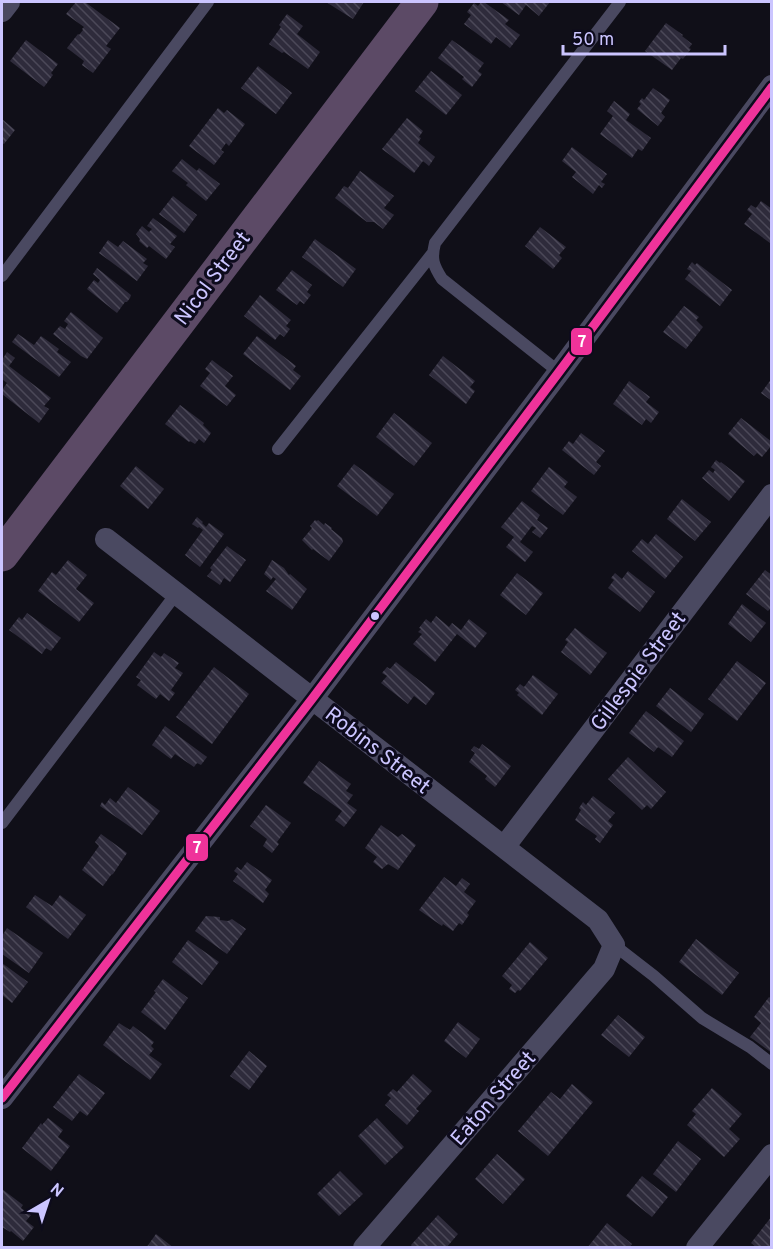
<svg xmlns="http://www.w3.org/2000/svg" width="773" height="1249" font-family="Overpass,sans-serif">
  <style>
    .building { fill: url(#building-back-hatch) }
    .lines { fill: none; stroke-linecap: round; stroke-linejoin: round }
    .service { stroke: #4a4961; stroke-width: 12 }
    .minor { stroke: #4a4961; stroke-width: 22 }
    .trunk { stroke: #5c4a66; stroke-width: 33 }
    .bus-1-casing { stroke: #0d0b1c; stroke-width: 14 }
    .bus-1 { stroke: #ef339a; stroke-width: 9 }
    .bus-dot { fill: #cbc5ff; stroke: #0d0b1c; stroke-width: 2 }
    .labels { text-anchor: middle; stroke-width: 6; stroke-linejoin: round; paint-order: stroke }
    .street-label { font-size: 21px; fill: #cbc5ff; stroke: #0d0b1c }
    .line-badge { stroke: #0d0b1c; stroke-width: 2 }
    .badge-label { font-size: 16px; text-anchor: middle; font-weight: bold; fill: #fff }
  </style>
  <defs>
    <pattern id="building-back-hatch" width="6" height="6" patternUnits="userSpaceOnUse" patternTransform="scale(1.5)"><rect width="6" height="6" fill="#2e2b3b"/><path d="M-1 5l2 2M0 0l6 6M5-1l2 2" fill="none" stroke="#4b4858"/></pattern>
  </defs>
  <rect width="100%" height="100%" fill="#100f18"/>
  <!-- building -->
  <path class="building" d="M76 2H85L120 28 106 46 111 49 93 73 82 65 84 61 67 48 78 34 79 35 83 30 82 29 84 27 66 14Z
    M326 2H364L353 19Z
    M481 2H484L509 20 505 24 520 35 510 48 496 37 491 44 464 24 471 15 467 12 474 3 478 6Z
    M501 2H550L539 16 526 5 519 15Z
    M287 14 303 26 297 34 320 52 308 69 284 52 282 53 269 44 281 27 279 25Z
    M666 23 683 35 682 36 692 44 689 48 691 49 683 59 681 58 672 70 645 51Z
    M26 40 58 64 51 73 53 75 44 87 10 61Z
    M452 40 484 63 478 71 482 74 472 87 462 79 464 77 438 58Z
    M258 66 292 93 276 114 241 88Z
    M431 71 462 95 446 115 415 91Z
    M653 88 670 100 661 113 665 117 658 126 637 109 641 104 639 102 642 98 644 100Z
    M614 101 630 114 626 120 651 138 642 151 638 149 632 158 600 134 613 116 607 111Z
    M218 108 224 113 227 110 245 124 229 146 226 143 221 150 224 152 214 165 189 146Z
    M407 118 423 131 419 137 421 138 418 143 435 157 429 166 423 161 414 173 382 149Z
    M2 119 15 130 4 144 2 143Z
    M572 147 607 174 601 182 605 184 602 188 599 185 593 194 572 177 576 172 562 161Z
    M182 159 197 171 199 168 220 184 206 201 186 185 188 183 172 171Z
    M360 171 394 196 384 208 394 215 383 229 374 222H367L335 198 344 186 348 188Z
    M173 196 197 215 184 233 159 214Z
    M761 201 772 209V241L770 243 744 224 752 214 747 210 751 205 756 208Z
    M153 218 177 236 170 244 175 247 166 259 149 246 147 248 139 241 140 239 136 234 142 226 149 232 152 229 147 226Z
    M540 227 566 247 559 255 562 258 553 269 525 246Z
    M315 239 356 269 343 287 302 257Z
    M108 240 118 247 123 241 147 259 143 263 148 266 137 281 99 253Z
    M692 262 695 265 697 263 732 290 720 306 685 279 691 271 687 269Z
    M97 268 131 295 130 298 127 302H125L117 313 87 289 94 280 98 283 100 280 93 274Z
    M292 270 312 285 307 292 311 295 304 304 300 301 297 305 276 290Z
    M260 295 291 320 286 326 290 329 284 337 280 334 275 340 244 316Z
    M684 306 699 317 696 320 703 327 686 349 663 332Z
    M71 312 103 338 87 359 81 356 53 334 60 326 65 329 68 324 64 321Z
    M18 334 34 345 41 336 59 349 57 352 71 362 59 377 12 342Z
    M257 336 296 366 293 370 301 376 290 390 243 354Z
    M7 352 15 358 9 366 51 398 44 406 49 409 39 423 2 394V390L7 383 2 379V360Z
    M443 356 475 381 470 387 475 391 466 404 429 375Z
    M212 360 233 376 225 386 236 395 227 406 200 386 210 373 205 369Z
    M772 378V401L761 393Z
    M629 381 650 397 646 402 659 412 651 423 646 419 642 425 613 404Z
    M180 405 204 423 203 425 211 433 204 443 199 439 195 444 190 441 189 442 165 424Z
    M394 413 432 443 414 466 376 437Z
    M741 418 772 442V445L762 457 757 453 754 456 728 434Z
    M581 433 605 451 596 462 601 466 594 475 562 450 569 441 573 444Z
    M716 460 720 463 721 462 745 481 729 501 702 478 709 470 713 473 715 470 711 467Z
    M354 464 394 494 377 516 337 486Z
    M136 466 164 489 148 509 120 486Z
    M549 467 568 482 564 487 577 497 563 515 531 491Z
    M682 499 711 522 695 541 667 519Z
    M522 501 540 515 537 520 548 528 540 538 532 532 536 528 532 526 520 542 533 552 525 562 506 547 514 537 501 527Z
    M197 517 203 522 202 523 206 527 209 523 224 534 200 567 185 555 203 530 199 527 198 528 192 524Z
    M315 520 317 521 318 520 324 525 325 523 332 528 331 529 342 538 343 542 329 561 313 549 312 550 302 540 312 528 310 526Z
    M656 534 683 557 665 579 632 551 642 539 648 544Z
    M227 546 246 560 230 582 224 578 220 585 207 576 212 570 210 568Z
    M68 560 87 575 76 589 94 603 79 622 38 591 52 572 56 575Z
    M272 560 284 568 289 575 290 574 307 589 292 610 266 591 276 579 273 577 271 580 264 574Z
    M765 570 772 575V607L768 611 746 594Z
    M628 571 655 592 640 612 608 588 614 580 611 578 615 573 622 579Z
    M517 573 543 593 526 615 500 595Z
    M742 604 766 623 751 642 728 624Z
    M27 613 61 638 51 651 46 648 42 654 9 630 19 617 22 620Z
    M436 616 449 627 452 623 461 630 469 619 487 633 475 648 457 634 435 662 413 644 422 634 418 632 421 629 419 628 426 619 431 623Z
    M575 628 607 653 590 675 561 652 568 642 565 640Z
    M154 652 161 657 164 653 179 663 175 668 183 673 171 690 175 693 169 701 160 694 156 699 137 685 141 680 136 677Z
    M737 661 766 683 737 721 708 699Z
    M396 662 435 693 426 705 414 696 408 704 381 683 387 676 382 673 387 667 390 669Z
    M214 667 249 694 212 744 176 717Z
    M533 675 558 694 542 715 517 695 519 693 515 690 520 684 524 687Z
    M670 688 704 714 691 732 656 706Z
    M646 711 684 741 672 757 658 747 654 752 629 733Z
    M165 726 207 757 201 765 197 763 194 767 175 754 171 759 152 745Z
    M482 744 511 766 495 787 485 779 487 776 469 762 475 753 471 750 474 746 479 749Z
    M628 757 666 792 651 809 647 805 642 810 608 779Z
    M319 761 351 784 346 791 353 795 347 803 357 810 344 827 335 820 342 811 303 783Z
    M128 787 160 811 142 835 100 806 102 802 105 805 110 798 116 803Z
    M593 796 615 813 608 821 613 825 600 843 595 839 597 836 575 820 581 810 579 808 583 802 586 805Z
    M266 805 291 823 277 842 279 844 272 853 263 846 267 839 250 826Z
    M381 825 398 837 402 834 416 845 398 870 388 864 382 869 373 862 377 857 365 848Z
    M101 834 127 853 113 874 111 875 103 886 82 870 99 846 95 842Z
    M247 862 272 880 265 890 269 894 263 903 233 881 238 874 234 871 237 867 241 870Z
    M444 877 456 886 462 878 470 884 464 892 476 901 467 913 469 915 462 925 459 923 453 931 443 924 442 926 419 910Z
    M35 895 52 906 60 895 86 915 68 939 26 907Z
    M206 916 220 917V920L228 921 232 919 246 929 227 954 195 931Z
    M7 928 43 953 29 973 2 954V936Z
    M696 939 739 973 722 995 679 962Z
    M188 940 219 962 202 985 172 962Z
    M530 942 548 958 520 991 518 990 515 993 509 989 512 985 502 976Z
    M2 963 28 982 12 1003 2 995Z
    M163 979 188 998 165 1030 141 1012 156 992 154 991Z
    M769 997 772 999V1053L750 1037 761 1023 754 1017Z
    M618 1015 645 1037 629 1057 601 1035Z
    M458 1022 480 1039 466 1058 444 1041Z
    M119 1023 130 1030 133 1026 154 1042 151 1046 154 1049 149 1055 162 1064 150 1080 103 1045Z
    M249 1051 267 1066 249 1090 230 1076Z
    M79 1074 105 1093 87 1116 80 1111 72 1121 53 1107Z
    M413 1074 432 1091 416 1109 419 1111 407 1125 385 1105 391 1098 387 1095 393 1089 397 1092Z
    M572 1084 593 1102 548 1156 518 1131 551 1092 560 1099Z
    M712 1088 742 1114 729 1129 740 1139 724 1157 687 1125 696 1114 692 1111Z
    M48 1118 63 1130 58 1137 70 1146 51 1171 22 1148 41 1123 42 1125Z
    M377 1118 404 1147 385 1165 358 1136Z
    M678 1141 701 1159 676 1192 653 1174Z
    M497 1154 525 1179 503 1204 475 1179Z
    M340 1171 363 1194 339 1216 317 1194Z
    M642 1176 668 1197 652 1217 626 1196Z
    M2 1189 23 1205 21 1208 31 1215 26 1221 34 1227 23 1241 11 1231 10 1232 2 1227Z
    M438 1215 458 1234 446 1248H413L411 1245Z
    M772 1216V1248H757L751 1243Z
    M607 1223 632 1244 629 1248H587Z
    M156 1234 174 1248H146Z"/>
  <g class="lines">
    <!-- service -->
    <path class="service" d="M2 276 208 2
      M559 372 442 279C433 265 431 259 435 243L620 2
      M278 449 432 254
      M2 823 176 594
      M614 945 654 976 702 1018 750 1047 772 1064"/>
    <!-- minor -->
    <path class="minor" d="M2 11 9 2
      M106 539 598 920 614 945 604 969 364 1248
      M504 847 772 495
      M2 1098 312 699 559 372 772 86
      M697 1248 772 1155"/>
    <!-- trunk -->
    <path class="trunk" d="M2 555 422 2"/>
    <defs>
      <path id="bus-1" d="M2 1098 312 699 559 372 772 87"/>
    </defs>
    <!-- bus-1 casing -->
    <use href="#bus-1" class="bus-1-casing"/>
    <!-- bus-1 -->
    <use href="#bus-1" class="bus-1"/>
  </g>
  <!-- markers -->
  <circle class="bus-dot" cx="375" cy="616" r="5"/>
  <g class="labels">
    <!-- street labels -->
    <g class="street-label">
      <text transform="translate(212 278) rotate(-53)" y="7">Nicol Street</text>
      <text transform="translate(638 671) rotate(-53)" y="7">Gillespie Street</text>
      <text transform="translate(378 750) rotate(38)" y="7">Robins Street</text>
      <text transform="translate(493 1098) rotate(-49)" y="7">Eaton Street</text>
    </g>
  </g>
  <g class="line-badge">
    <rect x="570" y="327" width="23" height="29" rx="6" fill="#ef339a"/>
    <rect x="185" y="833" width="24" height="29" rx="6" fill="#ef339a"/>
  </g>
  <g class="badge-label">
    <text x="582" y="347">7</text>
    <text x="197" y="853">7</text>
  </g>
  <!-- border -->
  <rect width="773" height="1249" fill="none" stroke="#cbc5ff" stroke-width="6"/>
  <!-- north arrow -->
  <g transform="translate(48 1201) rotate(39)" stroke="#0d0b1c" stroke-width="4.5" paint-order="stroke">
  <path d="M0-4.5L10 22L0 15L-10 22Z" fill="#cbc5ff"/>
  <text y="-9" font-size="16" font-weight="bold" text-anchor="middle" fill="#cbc5ff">N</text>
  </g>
  <!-- scale -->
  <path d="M563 45v9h162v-9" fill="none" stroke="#cbc5ff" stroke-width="3"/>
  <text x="572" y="45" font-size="18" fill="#cbc5ff" stroke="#0d0b1c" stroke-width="4.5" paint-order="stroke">50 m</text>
</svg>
